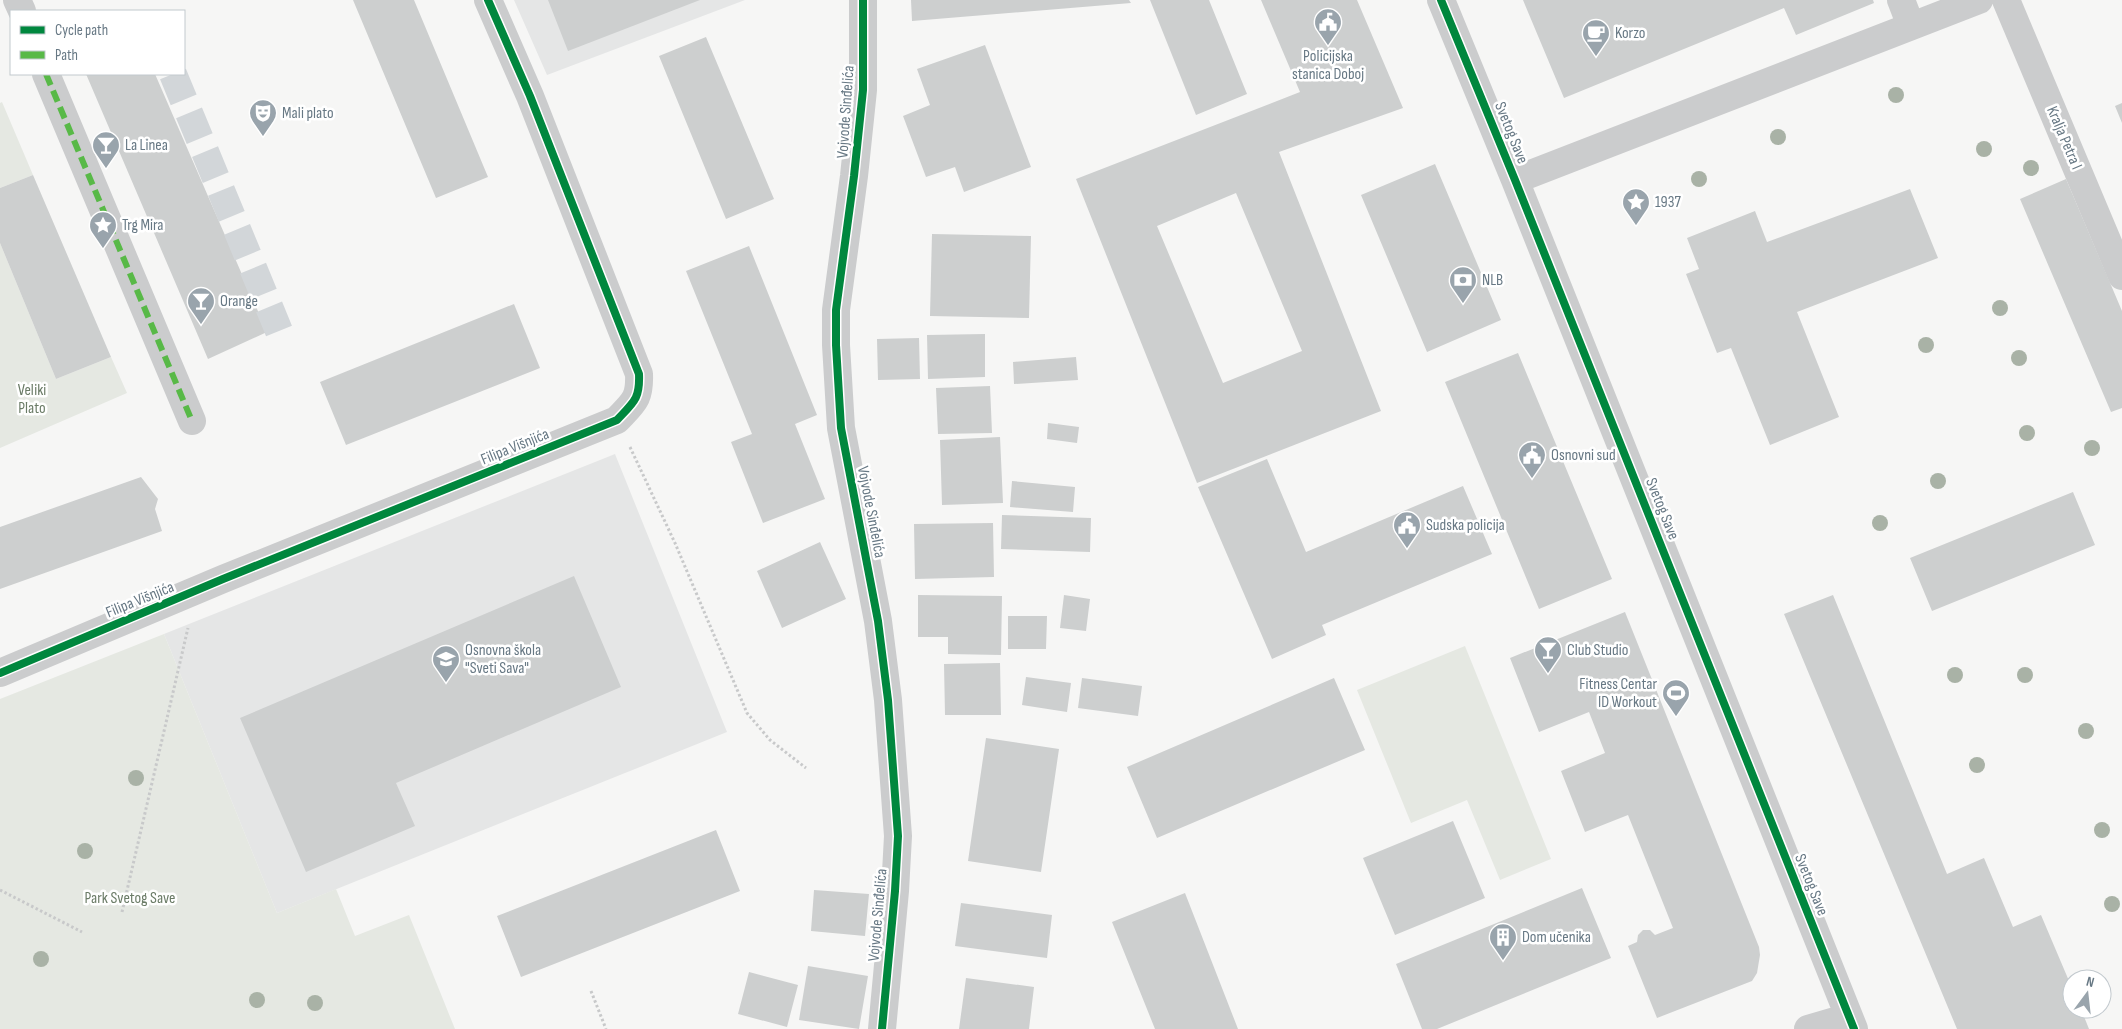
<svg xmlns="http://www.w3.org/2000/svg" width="2122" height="1029" viewBox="0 0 2122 1029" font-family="'Sofia Sans Condensed',sans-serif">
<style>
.built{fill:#e5e6e6}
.green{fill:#e5e8e2}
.building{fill:#cdcfcf;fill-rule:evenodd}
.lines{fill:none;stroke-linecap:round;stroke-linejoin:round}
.minor-tunnel{stroke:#d2d6d9;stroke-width:28;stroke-dasharray:28 14;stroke-linecap:butt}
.path{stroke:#c8c9ca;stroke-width:3;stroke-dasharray:2.5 2.5;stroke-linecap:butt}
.minor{stroke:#cbcccd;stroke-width:28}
.quiet{stroke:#58b947;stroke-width:6;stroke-dasharray:12 6;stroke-linecap:butt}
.cycleway-casing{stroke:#fff;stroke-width:11}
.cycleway{stroke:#00873e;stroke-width:8}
.tree{fill:#a9b2a6}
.labels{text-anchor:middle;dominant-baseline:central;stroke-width:5;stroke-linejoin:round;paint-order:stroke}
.poi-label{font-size:16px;fill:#677884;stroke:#fff;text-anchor:start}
.street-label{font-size:16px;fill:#677884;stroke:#fff}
.park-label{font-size:16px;fill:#6a7b66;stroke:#fff}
</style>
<rect width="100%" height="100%" fill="#f6f6f5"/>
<path class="built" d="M514 0H745L547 75Z
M615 454 727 732 277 913 164 634Z"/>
<path class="green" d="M2 102 33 175 0 188V103Z
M0 243 56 379 111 357 127 393 0 448Z
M164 634 277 913 336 889 355 936 409 915 455 1029H0V699Z
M1465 646 1551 859 1500 880 1467 800 1411 823 1357 690Z"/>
<path class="building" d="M353 0H414L488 177 436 198Z
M548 0H700L568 51Z
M911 0H1129L1131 3 912 21Z
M1150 0H1209L1247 94 1196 115Z
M1261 0H1357L1403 108 1279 152 1381 411 1197 483 1076 179 1300 92ZM1236 193 1302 351 1223 383 1157 226Z
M1523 0H1873L1874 3 1796 35 1784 8 1564 98Z
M706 37 774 199 726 219 659 56Z
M985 45 1031 167 964 192 955 167 926 177 903 116 930 105 917 69Z
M86 74H155L267 332 208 359Z
M2122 103V123L2115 106Z
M1435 164 1501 320 1427 352 1361 195Z
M33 175 111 357 56 379 0 243V188Z
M2066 179 2122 311V408L2111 412 2020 199Z
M1910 189 1938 258 1797 312 1839 417 1770 445 1731 348 1717 353 1686 274 1699 269 1687 238 1755 211 1767 242Z
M932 234 1031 236 1029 318 930 316Z
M749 246 817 415 795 424 825 499 763 523 731 442 752 434 686 271Z
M514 304 540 368 346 445 320 382Z
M985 334V377L928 379 927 335Z
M919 338 920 379 878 380 877 339Z
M1518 353 1612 579 1539 609 1445 382Z
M1076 357 1078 380 1014 384 1013 362Z
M990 386 992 433 938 434 936 388Z
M1048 423 1079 427 1077 443 1047 439Z
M1000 437 1003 503 942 505 940 440Z
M1267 459 1306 552 1463 486 1492 554 1322 625 1326 635 1272 659 1198 487Z
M141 477 158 499 155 509 162 531 0 589V527Z
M1012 481 1075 487 1073 512 1010 507Z
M2073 492 2095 545 1932 611 1910 558Z
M1002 515 1091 518 1090 552 1001 549Z
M993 523 994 577 915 579 914 524Z
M820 542 846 599 782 628 757 571Z
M574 576 621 687 396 783 415 826 306 872 240 718Z
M918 595 1002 596 1001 655 948 654V637H918Z
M1064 595 1090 599 1086 631 1060 628Z
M1833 595 1947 874 1984 858 2013 927 2041 915 2072 988V1009H2081L2089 1029H1957L1784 614Z
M1625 612 1759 947 1760 955 1757 973 1752 981 1657 1018 1628 946 1637 942 1638 935 1643 930H1650L1655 935 1673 928 1628 815 1585 832 1561 771 1605 753 1589 712 1539 732 1510 658Z
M1008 616H1047L1046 649H1008Z
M1000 663 1001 715H945L944 664Z
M1026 677 1071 683 1067 712 1022 705Z
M1082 678 1142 686 1138 716 1078 708Z
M1334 678 1365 750 1157 838 1127 767Z
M986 738 1059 749 1041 872 968 861Z
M1453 821 1485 898 1395 935 1363 858Z
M716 830 740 891 521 977 497 916Z
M1582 888 1611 958 1437 1029H1422L1396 964Z
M814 890 869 894 865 936 811 931Z
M1185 893 1238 1029H1155L1112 922Z
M961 903 1052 915 1047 958 955 946Z
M808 966 868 976 859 1029 799 1020Z
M749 972 798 985 787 1027 738 1014Z
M966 978 1034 987 1029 1029H959Z"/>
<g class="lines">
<path class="minor-tunnel" d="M173 74 279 331"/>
<path class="path" d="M630 447 675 543 747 713 770 740 806 768
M0 890 82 932
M122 912 188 628
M591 991 606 1029"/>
<path class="minor" d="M17 0 22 11
M863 0V90L854 176 836 310V345L841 428 878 621 888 700 898 836 895 891 882 1029
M1441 0 1515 180 1854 1029
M1901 0 1911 26
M2006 0 2122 276
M46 74 192 421
M1515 180 1979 0
M0 673 223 579 617 420C634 402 640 399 639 374L530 96 488 0
M1808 1029 1849 1017"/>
<path class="quiet" d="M46 74 192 421"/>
<g class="cycleway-casing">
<path id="cycleway" d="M863 0V90L854 176 836 310V345L841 428 878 621 888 700 898 836 895 891 882 1029
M1441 0 1515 180 1854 1029
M0 673 223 579 617 420C634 402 640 399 639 374L530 96 488 0"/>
</g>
<use href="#cycleway" class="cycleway"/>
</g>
<g class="tree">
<circle cx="1896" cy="95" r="8"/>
<circle cx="1778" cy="137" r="8"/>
<circle cx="1984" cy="149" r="8"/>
<circle cx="2031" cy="168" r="8"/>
<circle cx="1699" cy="179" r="8"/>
<circle cx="2000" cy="308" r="8"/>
<circle cx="1926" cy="345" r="8"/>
<circle cx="2019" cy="358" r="8"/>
<circle cx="2027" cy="433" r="8"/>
<circle cx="2092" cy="448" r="8"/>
<circle cx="1938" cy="481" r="8"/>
<circle cx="1880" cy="523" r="8"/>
<circle cx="1955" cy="675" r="8"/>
<circle cx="2025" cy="675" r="8"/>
<circle cx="2086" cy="731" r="8"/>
<circle cx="1977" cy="765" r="8"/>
<circle cx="136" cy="778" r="8"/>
<circle cx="2102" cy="830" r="8"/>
<circle cx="85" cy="851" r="8"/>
<circle cx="2112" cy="904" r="8"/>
<circle cx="41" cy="959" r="8"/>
<circle cx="257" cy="1000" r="8"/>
<circle cx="315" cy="1003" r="8"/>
</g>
<defs>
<g id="civic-pin" transform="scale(1.4375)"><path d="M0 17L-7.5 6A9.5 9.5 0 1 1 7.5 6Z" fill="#99a4ac" stroke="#fff"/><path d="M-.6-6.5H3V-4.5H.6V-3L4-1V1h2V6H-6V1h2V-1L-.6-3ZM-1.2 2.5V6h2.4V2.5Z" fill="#fff"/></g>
<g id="cafe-pin" transform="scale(1.4375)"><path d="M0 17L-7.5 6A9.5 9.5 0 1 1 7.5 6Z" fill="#99a4ac" stroke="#fff"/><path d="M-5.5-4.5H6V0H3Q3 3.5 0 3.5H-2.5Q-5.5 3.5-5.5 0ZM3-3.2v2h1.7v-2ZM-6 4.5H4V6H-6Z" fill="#fff"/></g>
<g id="theatre-pin" transform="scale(1.4375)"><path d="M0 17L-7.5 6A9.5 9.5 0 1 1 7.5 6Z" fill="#99a4ac" stroke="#fff"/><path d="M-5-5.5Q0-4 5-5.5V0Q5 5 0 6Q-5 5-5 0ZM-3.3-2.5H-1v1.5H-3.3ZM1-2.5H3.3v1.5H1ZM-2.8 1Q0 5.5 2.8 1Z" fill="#fff"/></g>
<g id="bar-pin" transform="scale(1.4375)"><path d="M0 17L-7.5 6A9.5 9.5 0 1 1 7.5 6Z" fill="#99a4ac" stroke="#fff"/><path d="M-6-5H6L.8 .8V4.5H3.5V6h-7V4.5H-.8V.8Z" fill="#fff"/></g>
<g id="sight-pin" transform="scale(1.4375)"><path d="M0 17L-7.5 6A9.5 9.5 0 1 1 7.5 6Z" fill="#99a4ac" stroke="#fff"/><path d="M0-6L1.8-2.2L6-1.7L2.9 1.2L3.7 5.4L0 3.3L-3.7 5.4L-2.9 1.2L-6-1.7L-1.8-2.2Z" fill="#fff"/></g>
<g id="bank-pin" transform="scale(1.4375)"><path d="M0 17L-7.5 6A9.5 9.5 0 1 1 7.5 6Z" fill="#99a4ac" stroke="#fff"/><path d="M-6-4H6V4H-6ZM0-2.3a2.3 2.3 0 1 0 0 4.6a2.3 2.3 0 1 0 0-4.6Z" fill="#fff"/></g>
<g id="school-pin" transform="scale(1.4375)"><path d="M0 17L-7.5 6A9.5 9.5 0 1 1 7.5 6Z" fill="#99a4ac" stroke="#fff"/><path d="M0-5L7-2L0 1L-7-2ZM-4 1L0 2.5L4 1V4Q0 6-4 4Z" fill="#fff"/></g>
<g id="stadium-pin" transform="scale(1.4375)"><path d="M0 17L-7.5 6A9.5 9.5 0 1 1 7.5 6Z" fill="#99a4ac" stroke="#fff"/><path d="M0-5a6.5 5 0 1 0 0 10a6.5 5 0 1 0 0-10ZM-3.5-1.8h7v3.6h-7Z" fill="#fff"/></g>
<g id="building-pin" transform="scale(1.4375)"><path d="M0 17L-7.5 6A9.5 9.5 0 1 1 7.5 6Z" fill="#99a4ac" stroke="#fff"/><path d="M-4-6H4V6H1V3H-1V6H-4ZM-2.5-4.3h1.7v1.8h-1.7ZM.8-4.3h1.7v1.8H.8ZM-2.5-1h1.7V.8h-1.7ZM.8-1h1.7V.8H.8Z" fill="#fff"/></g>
</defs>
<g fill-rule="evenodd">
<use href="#civic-pin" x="1328" y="22"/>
<use href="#cafe-pin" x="1596" y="33"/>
<use href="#theatre-pin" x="263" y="113"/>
<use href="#bar-pin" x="106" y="145"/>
<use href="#sight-pin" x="1636" y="202"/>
<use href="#sight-pin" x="103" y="225"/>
<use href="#bank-pin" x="1463" y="280"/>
<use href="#bar-pin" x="201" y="301"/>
<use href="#civic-pin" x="1532" y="455"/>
<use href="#civic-pin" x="1407" y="525"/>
<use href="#bar-pin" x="1548" y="650"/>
<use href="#school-pin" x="446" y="659"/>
<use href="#stadium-pin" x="1676" y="693"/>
<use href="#building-pin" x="1503" y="937"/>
</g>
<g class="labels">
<g class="poi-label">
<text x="1615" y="33">Korzo</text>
<text x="1328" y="56" text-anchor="middle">Policijska<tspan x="1328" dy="18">stanica Doboj</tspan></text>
<text x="282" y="113">Mali plato</text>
<text x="125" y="145">La Linea</text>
<text x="1655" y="202">1937</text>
<text x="122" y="225">Trg Mira</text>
<text x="1482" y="280">NLB</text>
<text x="220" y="301">Orange</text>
<text x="1551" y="455">Osnovni sud</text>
<text x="1426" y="525">Sudska policija</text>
<text x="465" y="650">Osnovna škola<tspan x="465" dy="18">"Sveti Sava"</tspan></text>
<text x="1567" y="650">Club Studio</text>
<text x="1657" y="684" text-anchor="end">Fitness Centar<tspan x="1657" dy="18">ID Workout</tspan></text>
<text x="1522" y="937">Dom učenika</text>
</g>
<g class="street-label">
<text transform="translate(846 112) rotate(-86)">Vojvode Sinđelića</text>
<text transform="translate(1511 133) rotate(68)">Svetog Save</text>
<text transform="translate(2064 138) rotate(67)">Kralja Petra I</text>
<text transform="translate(515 447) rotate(-22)">Filipa Višnjića</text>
<text transform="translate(1662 509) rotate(68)">Svetog Save</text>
<text transform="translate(871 512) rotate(79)">Vojvode Sinđelića</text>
<text transform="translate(140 600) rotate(-22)">Filipa Višnjića</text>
<text transform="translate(1811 885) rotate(68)">Svetog Save</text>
<text transform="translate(878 915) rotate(-85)">Vojvode Sinđelića</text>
</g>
<g class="park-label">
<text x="32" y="390">Veliki<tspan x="32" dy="18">Plato</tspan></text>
<text x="130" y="898">Park Svetog Save</text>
</g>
</g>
<rect x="10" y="10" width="175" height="65" fill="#ffffff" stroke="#c2c9ce"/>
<rect x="20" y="26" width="25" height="8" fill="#00873e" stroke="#c2c9ce"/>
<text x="55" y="35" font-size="15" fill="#677884">Cycle path</text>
<rect x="20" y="51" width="25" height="8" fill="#58b947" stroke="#c2c9ce"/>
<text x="55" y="60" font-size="15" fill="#677884">Path</text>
<g transform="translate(2087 994) rotate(15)"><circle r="24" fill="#ffffff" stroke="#c2c9ce"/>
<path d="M0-4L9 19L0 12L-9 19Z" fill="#99a4ac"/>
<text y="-8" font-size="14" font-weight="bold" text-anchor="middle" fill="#677884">N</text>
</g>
</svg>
